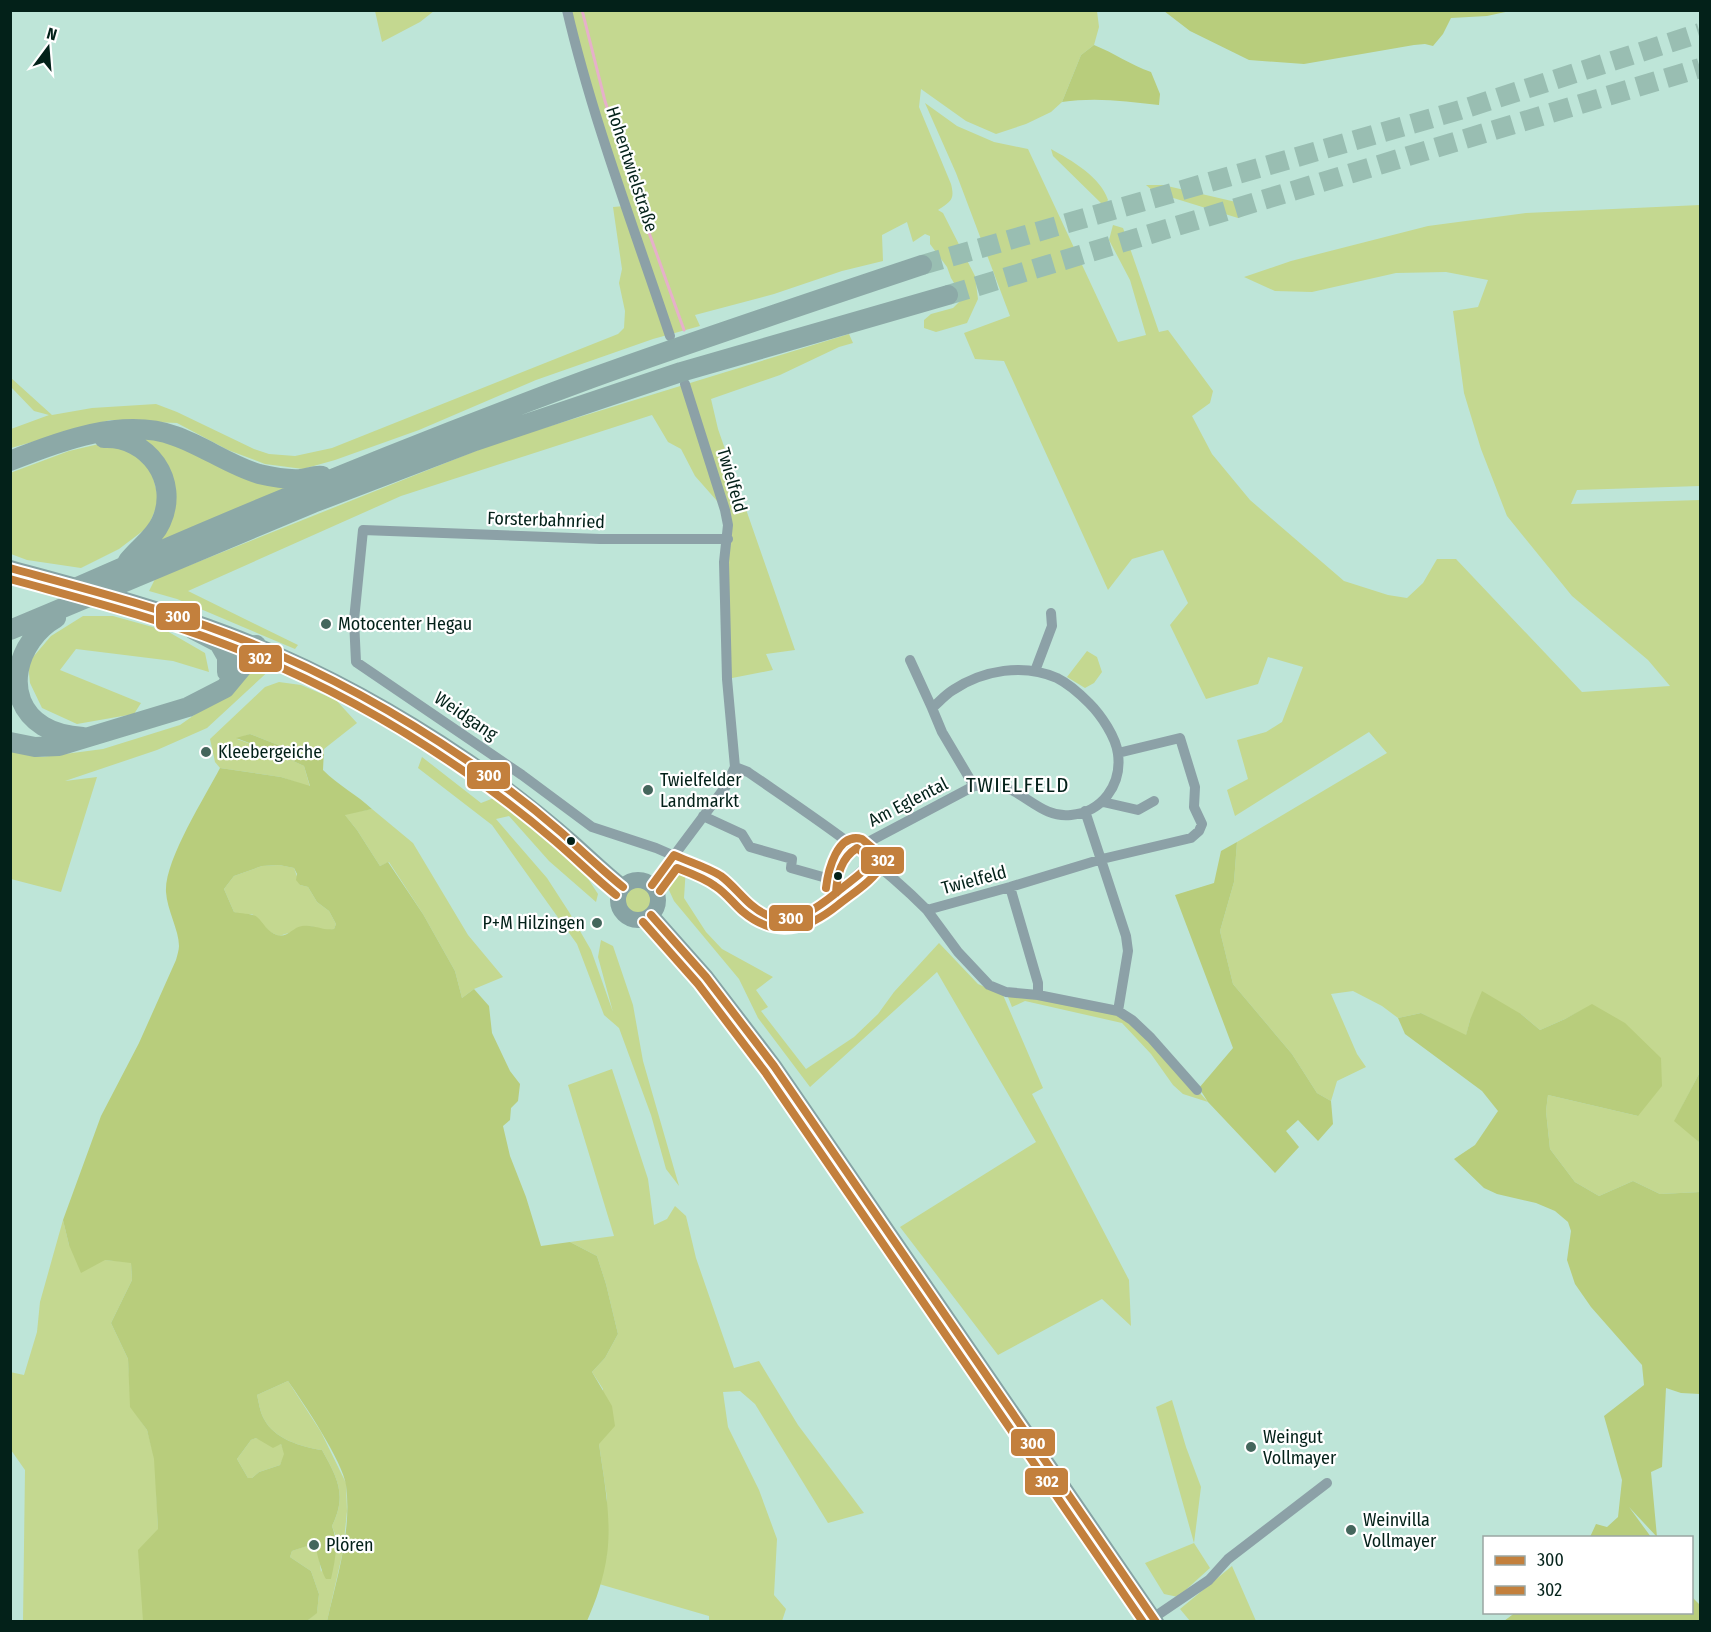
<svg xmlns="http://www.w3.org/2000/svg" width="1711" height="1632" viewBox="0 0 1711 1632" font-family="'Fira Sans Condensed',sans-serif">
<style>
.green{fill:#c4d890}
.forest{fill:#b8cd7c;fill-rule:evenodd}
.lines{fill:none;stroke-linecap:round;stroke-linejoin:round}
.stream{stroke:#e6b0ca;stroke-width:3}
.motorway-tunnel{stroke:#99beb2;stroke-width:20;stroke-dasharray:20 10;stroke-linecap:butt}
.minor{stroke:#8ca1a7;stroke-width:10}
.primary{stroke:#87a3a4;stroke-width:16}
.motorway{stroke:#8ca9a7;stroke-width:20}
.bus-1-casing{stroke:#fff;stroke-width:12}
.bus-2-casing{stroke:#fff;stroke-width:12}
.bus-1{stroke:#c3803d;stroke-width:8}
.bus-2{stroke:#c3803d;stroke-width:8}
.poi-dot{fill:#44665c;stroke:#fff;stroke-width:2}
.bus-dot{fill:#032119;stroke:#fff;stroke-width:2}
.labels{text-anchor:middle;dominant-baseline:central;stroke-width:4.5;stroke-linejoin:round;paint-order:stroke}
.street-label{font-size:18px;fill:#032119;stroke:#fff}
.poi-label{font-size:18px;fill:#032119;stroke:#fff;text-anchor:start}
.quarter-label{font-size:21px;letter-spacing:1.5px;fill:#032119;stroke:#fff}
.line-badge{stroke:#fff;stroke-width:2}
.badge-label{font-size:16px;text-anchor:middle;font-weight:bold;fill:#fff}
</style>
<rect width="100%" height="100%" fill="#bee5d8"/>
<path class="green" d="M375 11V10L434 11 420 22 382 42Z
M567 11H1097L1099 27 1094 45 1081 55 1062 102 1051 112 1026 124 996 134 966 121 921 89 919 107 951 184C955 200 951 201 938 210L943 213 975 276 978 299 967 323 936 332 924 328V320L931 314 953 308 963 298 951 278 947 267 930 244V236L925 234 913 242 907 222 882 235 883 261 842 271 774 294 695 315 700 326 653 339 536 380 419 430 335 460 303 469 265 464 228 450 177 423 110 420 11 448V429L49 415 34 411 11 387 10 377 52 415 92 408 156 404 177 412 254 449 269 454 295 456 332 448 618 334 624 328 625 311 619 283 622 269 613 207 625 206Z
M925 103 957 126 994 142 1028 149 1118 342 1146 335 1130 280 1109 240 1113 225 1123 228 1159 332 1168 330 1213 391 1210 403 1192 416 1212 454 1250 500 1344 581 1388 595 1407 598 1423 583 1437 559H1456L1582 692 1670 686 1648 660 1572 596 1507 516 1481 449 1464 393 1453 311 1478 307 1488 280 1446 272 1396 273 1312 292 1275 291 1244 277 1291 261 1428 226 1526 213 1700 205V486L1577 490 1571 504 1700 500V1072L1675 1120 1700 1143V1192L1660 1194 1633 1181 1599 1196 1575 1182 1550 1149 1546 1111 1548 1095 1638 1116 1592 1005 1565 1019 1540 1030 1521 1014 1470 1020 1466 1036 1421 1013 1398 1018 1382 1006 1353 991 1331 994 1357 1054 1366 1067 1337 1081 1331 1101 1317 1093 1292 1054 1233 984 1220 931 1234 882 1237 842 1387 753 1369 732 1235 816 1227 790 1248 779 1237 740 1266 732 1282 722 1303 667 1268 657 1258 684 1206 699 1170 625 1188 603 1163 550 1132 559 1108 590 1004 361 975 359 964 333 1010 316 956 173Z
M1051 149C1071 160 1101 177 1108 200L1104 206 1053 156Z
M1146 185H1163L1236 202 1257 210 1238 218 1154 192Z
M849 334 853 343 839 347 780 375 711 399 718 429 795 650 766 654 773 670 727 679 725 510 695 476 681 449 668 442 652 415 401 496 188 591 298 645 295 649 177 599 149 591 155 579 498 442Z
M134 434 162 437 293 486 156 544 172 502Z
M99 444 122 446 149 461 159 501 148 527 119 549 81 568 27 560 11 554 10 473 69 451Z
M83 616H113L167 631 205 653 209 672 173 661 76 649 60 670 141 703 134 714 77 724 42 708 30 683 28 663 51 636Z
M1087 651 1097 657 1102 672 1094 683 1085 688 1067 677Z
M259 661 273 667 207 728 157 750 65 781 97 777 61 892 11 879 10 751 42 757 103 749 180 725 240 683Z
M279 682 301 685 336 700 357 723 324 749 306 756 250 734 237 739 271 751 304 766 310 787 281 777 220 768 215 762 210 739 265 687Z
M422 757 481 803 499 796 585 874 598 894 596 902 549 861 509 816 496 819 547 878 569 912 591 950 613 1012 598 957 601 940 613 946 633 1005 643 1061 679 1186 666 1169 651 1115 619 1028 604 1015 577 944 492 825 418 768Z
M372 809 413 843 468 935 503 977 474 989 462 998 455 971 423 914 389 862 380 866 357 830 344 814Z
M279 865 294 868 300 885 308 887 317 902 329 911 336 924 334 929 325 931 311 926 279 936 270 932 252 914 243 915 234 912 224 889 234 876 262 866Z
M673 866 686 867 684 898 706 932 722 949 773 977 756 990 768 1007 761 1011 806 1069 854 1037 878 1014 894 992 939 943 978 984 1003 995 1043 1088 1032 1094 1129 1280 1131 1326 1102 1299 998 1355 900 1227 1036 1142 937 972 810 1087 758 1018 739 979 674 901 663 877Z
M622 900a15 15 0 1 1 30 0a15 15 0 1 1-30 0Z
M1006 992 1118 1011 1151 1038 1208 1102 1183 1094 1173 1085 1151 1054 1122 1023 1025 1001 1012 1007Z
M612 1069 648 1179 654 1225 667 1219 675 1206 686 1216 696 1258 734 1368 759 1361 798 1425 864 1513 828 1523 755 1404 740 1391 723 1392 728 1427 759 1490 777 1539 774 1595 786 1609 782 1621H709V1616L599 1584 607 1554V1498L599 1444 603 1389 592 1372 605 1358 618 1334 606 1284 597 1256 570 1242 614 1236 568 1085Z
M63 1220 69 1245 105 1260 131 1262 132 1280 111 1323 128 1359 131 1407 147 1430 155 1459 158 1529 143 1621H23L25 1470 11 1450 10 1372 24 1375 37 1332 40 1302Z
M288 1381 321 1432 346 1483 347 1511 343 1551 327 1621H307L317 1612 319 1594 311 1571 290 1557 292 1551 317 1542 321 1572 336 1537 332 1526C347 1495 338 1479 322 1450 302 1447 274 1439 264 1419 260 1412 259 1403 257 1395Z
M1172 1400 1186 1447 1201 1487 1194 1543 1210 1568 1178 1597 1164 1594 1145 1563 1194 1543 1156 1407Z
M256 1438 277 1445 281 1444 285 1454 280 1465 259 1472 252 1478H248L237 1459 251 1440Z
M1232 1566 1256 1621H1190L1180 1609Z"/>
<path class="forest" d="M1164 11H1510L1487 16 1451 18 1443 34 1433 46 1425 44 1414 45 1304 64 1249 60 1190 31Z
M1094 45C1114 53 1131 65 1151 72L1160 94 1159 105C1126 101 1094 97 1062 102L1081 55Z
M250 734 306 756 324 749 323 770C338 785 357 795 372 809L345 815 357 830 380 866 388 862 423 914 455 971 462 998 474 989 489 1006 492 1033 510 1071 520 1084 518 1101 511 1108 510 1120 503 1126 510 1156 526 1197 541 1246 570 1242 597 1256 606 1284 618 1334 605 1358 592 1372 612 1406 615 1426 599 1444C604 1480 612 1518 607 1555 604 1577 596 1601 587 1621H327C337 1577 352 1531 346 1485 343 1462 303 1402 288 1381L257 1395C259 1403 260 1412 264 1419 274 1439 302 1447 322 1450 338 1479 347 1495 332 1526 339 1545 335 1560 331 1579H326C322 1573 315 1550 316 1543L292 1551 290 1557 311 1571 319 1594 317 1613 307 1621H143L138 1550 158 1529 154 1459 147 1430 130 1407 128 1359 111 1323 132 1280 131 1263 105 1260 81 1273 69 1245 63 1220 101 1116 139 1043 176 960C177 956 179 950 179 946 179 930 167 910 166 892 164 861 205 797 220 768L281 777 310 786 304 766 271 751 236 738ZM279 865 294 868 297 874 296 880 300 885 308 887 317 902 329 911 336 924 334 929C323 931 314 924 302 926 293 927 288 938 277 935 267 932 264 923 257 917 252 913 241 914 234 912L224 889 234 876 262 866ZM256 1438 273 1448 281 1444 284 1454 280 1465 259 1472 252 1478H248L237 1459 251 1440Z
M1237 842 1234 882 1220 931 1233 984 1292 1054 1317 1093 1331 1101 1333 1124 1318 1141 1298 1120 1286 1131 1299 1147 1275 1173 1208 1102 1199 1088 1233 1048 1175 895 1214 883 1221 851Z
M1482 991 1521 1014 1540 1030 1565 1019 1592 1004 1625 1023 1661 1058 1662 1086 1638 1116 1548 1095 1546 1111 1550 1149 1575 1182 1599 1196 1633 1181 1660 1194 1700 1192V1394L1681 1393 1666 1388 1662 1467 1651 1472 1657 1537 1629 1507 1651 1537H1590L1596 1524 1607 1527 1618 1517 1622 1480 1604 1416 1644 1385 1642 1365 1591 1307 1575 1284 1567 1260 1571 1231 1568 1222 1555 1211 1536 1203 1497 1194 1484 1188 1454 1159 1475 1145 1498 1111 1482 1091 1405 1034 1398 1018 1421 1013 1466 1035 1470 1020Z
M1700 1072 1699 1094 1700 1096V1143L1674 1121Z
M1692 1597 1700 1605V1621H1504L1516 1612H1692Z"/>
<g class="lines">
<path class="stream" d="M582 10 605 101 634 191 684 330"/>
<path class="motorway-tunnel" d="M922 265 1460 110 1700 33
M948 295 1700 68"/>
<path class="minor" d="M567 10C593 121 634 228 670 336
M728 539H600L363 530 354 620 356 662 522 775 592 827 656 848 693 864 709 869 724 878 755 908 769 916 785 919 799 917 815 911 873 861
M910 660 932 708
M1035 671 1052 626 1051 613
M735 767 748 772C810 815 874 856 927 910L1010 887 1102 859 1191 838 1199 831 1202 824 1194 807 1195 787 1180 738 1118 753
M1103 802 1138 810 1154 801
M1085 811 1126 936 1128 951 1118 1011
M703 816 742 834 750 847 792 859 791 868 837 881
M857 848 974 786 942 732 932 708C939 702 945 695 953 690 983 670 1024 663 1057 678 1069 684 1080 694 1089 703 1101 715 1116 737 1118 754 1122 785 1102 812 1071 815 1042 819 1024 790 997 785 990 784 981 786 974 786
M652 885 726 786 735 767 727 679 724 562 728 525 725 510 685 384
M1010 887 1038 983V995
M927 910 958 952 989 985 1006 992 1038 995 1118 1011 1132 1020 1151 1038 1197 1090
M1153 1618 1209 1580 1228 1559 1327 1483"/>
<path class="primary" d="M10 568C83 588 157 607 228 634 312 666 393 710 468 761 504 786 539 813 572 842 589 857 605 873 623 887
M618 900a20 20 0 1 1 40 0a20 20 0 1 1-40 0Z
M651 915 706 977 774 1066 1156 1622"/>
<path class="motorway" d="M104 438C148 436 180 481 161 522 154 538 139 547 128 561
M10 461C60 441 123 417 175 436 204 446 229 465 259 474 272 477 286 480 300 479 308 478 315 475 322 476
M73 589C243 514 415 443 589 379 700 339 811 302 922 265
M56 618C17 640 0 699 43 726 56 734 69 736 83 737
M185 619 194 630 219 643 227 657V672
M10 630 313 503 475 441 681 372 948 295
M10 742 35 747 59 746 188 707 225 688 245 664 256 645"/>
<g class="bus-1-casing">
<path id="bus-1" d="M10 568C83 588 157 607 228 634 313 666 393 710 468 761 501 783 532 807 562 833 582 851 602 870 623 887
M652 885 674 855C689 862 707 867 721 876 737 888 748 907 767 915 795 928 821 905 841 889 852 880 864 872 873 861L857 848C841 858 837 875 836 893
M651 915 706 977 774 1066 1156 1622"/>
</g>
<g class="bus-2-casing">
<path id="bus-2" d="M10 579C82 599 154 617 224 644 309 676 390 720 465 772 496 793 526 816 555 841 576 859 595 878 616 895
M660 891 677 868C690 873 704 878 715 886 726 893 733 903 742 911 776 940 807 930 838 905 853 893 873 881 883 864L882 856 862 839C837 832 828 871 826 888
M643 922 698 984 765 1072 1143 1622"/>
</g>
<use href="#bus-1" class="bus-1"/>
<use href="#bus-2" class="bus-2"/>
</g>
<g class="poi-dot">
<circle cx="326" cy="624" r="6"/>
<circle cx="206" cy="752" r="6"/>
<circle cx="648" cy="790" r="6"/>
<circle cx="597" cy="923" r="6"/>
<circle cx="1251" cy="1447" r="6"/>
<circle cx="1351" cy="1530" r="6"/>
<circle cx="314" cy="1545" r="6"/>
</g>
<g class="bus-dot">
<circle cx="571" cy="841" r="5"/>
<circle cx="838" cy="876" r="5"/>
</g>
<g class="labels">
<g class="street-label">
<text transform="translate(632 169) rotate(72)">Hohentwielstraße</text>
<text transform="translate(732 480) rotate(74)">Twielfeld</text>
<text transform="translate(546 520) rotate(2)">Forsterbahnried</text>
<text transform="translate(466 716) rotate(34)">Weidgang</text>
<text transform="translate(908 802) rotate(-27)">Am Eglental</text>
<text transform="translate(974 880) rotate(-15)">Twielfeld</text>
</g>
<g class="poi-label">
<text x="338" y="624">Motocenter Hegau</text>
<text x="218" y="752">Kleebergeiche</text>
<text x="660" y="780">Twielfelder<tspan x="660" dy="21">Landmarkt</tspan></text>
<text x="585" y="923" text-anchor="end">P+M Hilzingen</text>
<text x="1263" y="1437">Weingut<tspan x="1263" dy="21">Vollmayer</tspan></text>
<text x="1363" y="1520">Weinvilla<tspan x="1363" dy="21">Vollmayer</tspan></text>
<text x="326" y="1545">Plören</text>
</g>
<g class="quarter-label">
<text x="1018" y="785">TWIELFELD</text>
</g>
</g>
<g class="line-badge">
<rect x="155" y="602" width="46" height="29" rx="6" fill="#c3803d"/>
<rect x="238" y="644" width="45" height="29" rx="6" fill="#c3803d"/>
<rect x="466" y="761" width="45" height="29" rx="6" fill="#c3803d"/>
<rect x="860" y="846" width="45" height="29" rx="6" fill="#c3803d"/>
<rect x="768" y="904" width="46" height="28" rx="6" fill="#c3803d"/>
<rect x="1010" y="1428" width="46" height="29" rx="6" fill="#c3803d"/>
<rect x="1024" y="1467" width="45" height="29" rx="6" fill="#c3803d"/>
</g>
<g class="badge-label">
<text x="178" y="622">300</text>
<text x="260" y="664">302</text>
<text x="489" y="781">300</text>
<text x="883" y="866">302</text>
<text x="791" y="924">300</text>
<text x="1033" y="1449">300</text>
<text x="1047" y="1487">302</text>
</g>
<rect width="1711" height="1632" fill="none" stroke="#032119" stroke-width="24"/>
<rect x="1483" y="1536" width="210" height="78" fill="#ffffff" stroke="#9aa6a3" stroke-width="1.5"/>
<rect x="1495" y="1556" width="30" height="9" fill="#c3803d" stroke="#9aa6a3" stroke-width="1.5"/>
<text x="1537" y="1566" font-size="18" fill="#032119">300</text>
<rect x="1495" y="1586" width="30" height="9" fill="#c3803d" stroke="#9aa6a3" stroke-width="1.5"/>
<text x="1537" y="1596" font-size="18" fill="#032119">302</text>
<g transform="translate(48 48) rotate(16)" stroke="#ffffff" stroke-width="4.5" paint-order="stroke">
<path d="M0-4.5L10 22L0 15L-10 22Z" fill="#032119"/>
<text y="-9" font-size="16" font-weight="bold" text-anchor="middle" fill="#032119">N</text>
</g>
</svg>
